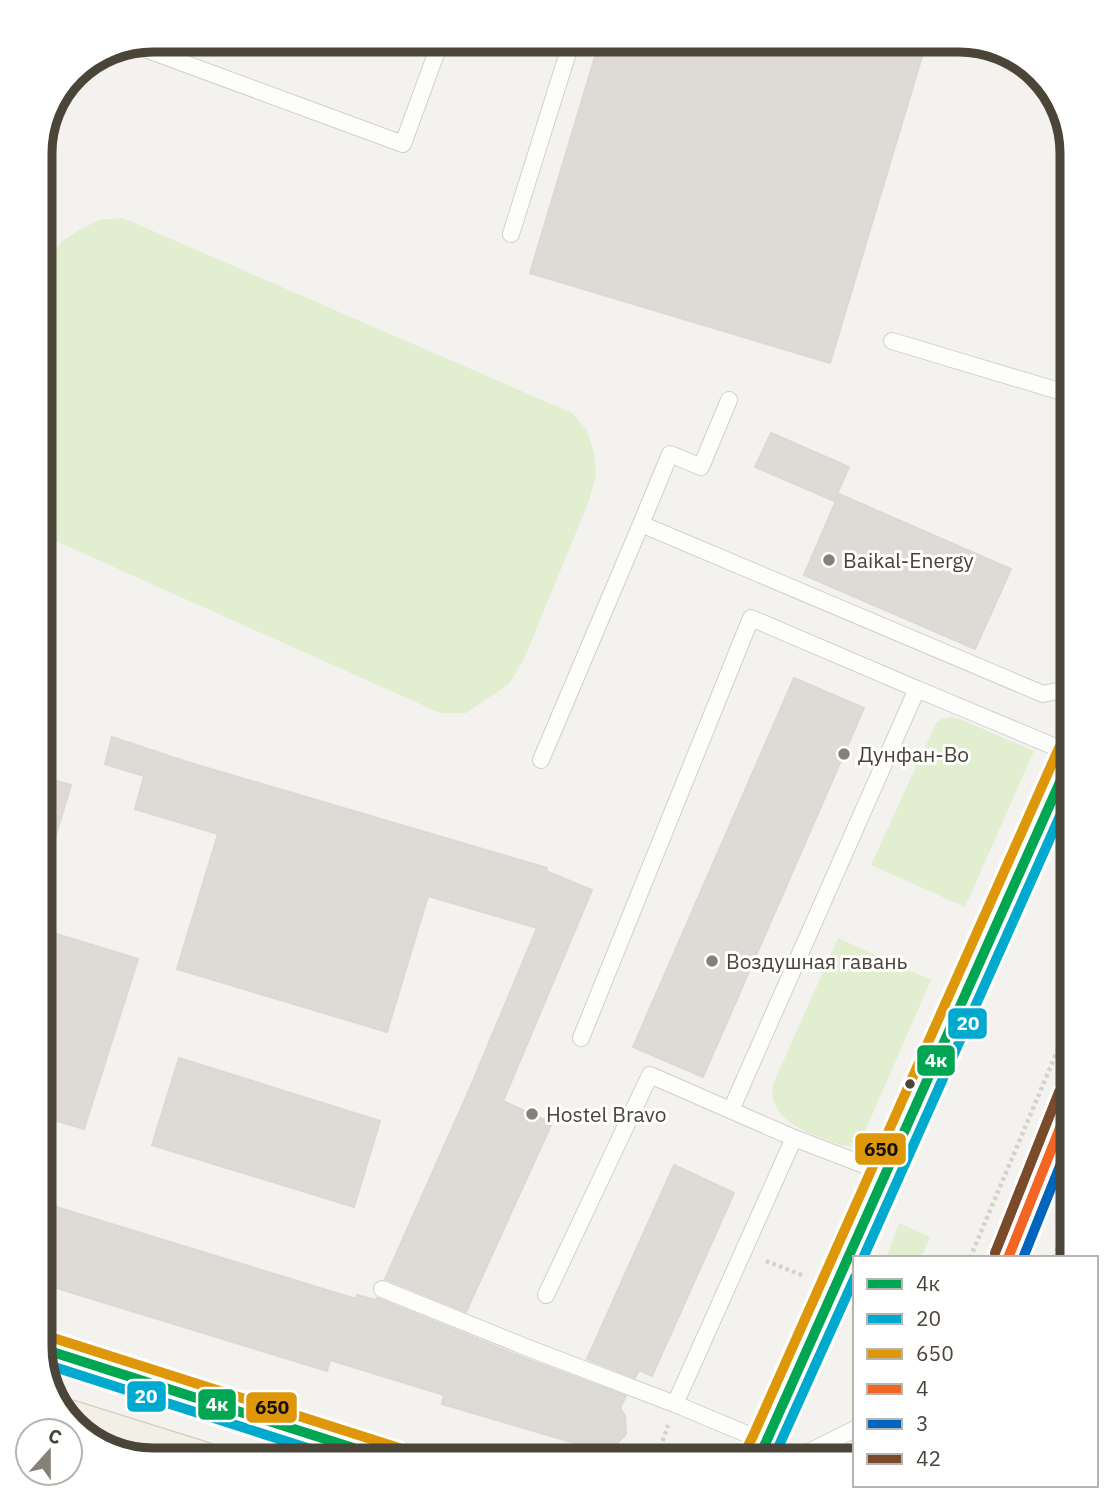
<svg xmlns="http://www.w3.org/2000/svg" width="1112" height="1501" viewBox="0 0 1112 1501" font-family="'IBM Plex Sans',sans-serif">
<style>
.green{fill:#e1eecf}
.building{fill:#dedbd6;stroke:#dcd9d4;stroke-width:2}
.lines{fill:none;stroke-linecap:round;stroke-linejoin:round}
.service-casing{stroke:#d2d0cb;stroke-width:18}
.primary-casing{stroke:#d6cebb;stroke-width:41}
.path{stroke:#d3d2cc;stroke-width:4.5;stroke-dasharray:3.5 3.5;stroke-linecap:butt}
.service{stroke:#fdfdfc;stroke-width:16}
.primary{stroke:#f2efe6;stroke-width:38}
.bus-1-casing{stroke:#fff;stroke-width:16}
.bus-2-casing{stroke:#fff;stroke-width:16}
.bus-3-casing{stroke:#fff;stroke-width:16}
.bus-4-casing{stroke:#fff;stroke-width:16}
.bus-5-casing{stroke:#fff;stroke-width:16}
.bus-6-casing{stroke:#fff;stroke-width:16}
.bus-1{stroke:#00a651;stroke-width:10}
.bus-2{stroke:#00a9ce;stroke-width:10}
.bus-3{stroke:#dd9709;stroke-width:10}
.bus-4{stroke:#f26522;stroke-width:10}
.bus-5{stroke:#0065bd;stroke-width:10}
.bus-6{stroke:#7a4b2a;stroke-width:10}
.poi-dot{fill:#868178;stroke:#fff;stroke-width:2.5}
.bus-dot{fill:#4b4439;stroke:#fff;stroke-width:2.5}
.labels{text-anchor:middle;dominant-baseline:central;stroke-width:6;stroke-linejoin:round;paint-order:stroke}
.poi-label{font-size:21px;fill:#4b4439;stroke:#fff;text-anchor:start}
.rim{fill:none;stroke:#4b4439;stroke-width:9}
.line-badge{stroke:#fff;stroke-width:2.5}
.badge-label{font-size:19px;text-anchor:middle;font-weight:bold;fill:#fff}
.pale-badge-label{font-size:19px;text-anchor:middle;font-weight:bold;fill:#111}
</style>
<rect width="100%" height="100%" fill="#f4f2ee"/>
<path class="green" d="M123 218 572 413 587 430 594 453 596 475 589 501 524 659 509 684 466 713H440L40 534V279L48 261 60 243 79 230 99 220Z
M951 717 962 720 1034 751 965 907 871 865 935 725 941 719Z
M838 938 931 980 862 1138C855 1146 850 1147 840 1145 813 1134 766 1122 773 1084Z
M1072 1218V1258H1056Z
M899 1223 930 1237 921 1258H886Z"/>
<path class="building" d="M600 40H927L830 363 530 273Z
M771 433 849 467 834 501 755 467Z
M839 494 1011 569 975 649 804 575Z
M794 678 864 708 703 1077 633 1047Z
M112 737 184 761 547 868 546 871 592 890 503 1101 552 1123 466 1312 385 1279 470 1088 537 928 428 896 387 1032 177 969 218 834 135 809 144 776 105 764Z
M40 776 71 785 47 865 40 864Z
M40 929 138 959 84 1129 40 1116Z
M179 1058 380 1121 354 1207 152 1145Z
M674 1165 734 1193 652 1376 639 1370 635 1378 587 1359Z
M40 1202 356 1299 357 1295 376 1300 377 1298 524 1358 626 1396 620 1408 625 1416 626 1434 613 1448 598 1450 442 1404 444 1395 330 1360 327 1371 40 1283Z"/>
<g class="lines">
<g class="service-casing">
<path id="service" d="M137 46 403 144 441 40
M511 234 572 40
M892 341 1072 395
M641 524 670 454 701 467 729 400
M541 760 641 524 1043 694 1072 688
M581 1038 751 618 917 689
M731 1110 917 689 1072 754
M1008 1258 1072 1097
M382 1289 528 1348 675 1404 766 1442
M546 1295 650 1075 794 1138 885 1173
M675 1404 794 1138
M791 1461 855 1429"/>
</g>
<g class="primary-casing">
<path id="primary" d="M40 1348 395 1461
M71 1420 202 1461
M756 1461 766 1442 1072 754"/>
</g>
<path class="path" d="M970 1258 1072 1016
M1054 1258 1072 1206
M766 1261 804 1276
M656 1461 668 1425"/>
<use href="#service" class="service"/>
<use href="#primary" class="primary"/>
<g class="bus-1-casing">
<path id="bus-1" d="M40 1348 394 1461
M756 1461 766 1442 1072 755"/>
</g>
<g class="bus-2-casing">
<path id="bus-2" d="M863 1258 1072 789
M45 1364 348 1461
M772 1461 855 1277"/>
</g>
<g class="bus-3-casing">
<path id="bus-3" d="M44 1335 399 1448
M744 1454 753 1436 1059 748"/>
</g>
<g class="bus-4-casing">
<path id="bus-4" d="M1008 1258 1072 1098"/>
</g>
<g class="bus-5-casing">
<path id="bus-5" d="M1023 1258 1072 1136"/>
</g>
<g class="bus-6-casing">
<path id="bus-6" d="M995 1253 1059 1092"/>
</g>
<use href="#bus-1" class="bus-1"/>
<use href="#bus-2" class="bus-2"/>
<use href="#bus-3" class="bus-3"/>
<use href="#bus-4" class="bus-4"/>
<use href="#bus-5" class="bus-5"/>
<use href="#bus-6" class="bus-6"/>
</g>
<g class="poi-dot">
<circle cx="829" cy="560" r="7"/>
<circle cx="844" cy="754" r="7"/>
<circle cx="712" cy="961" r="7"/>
<circle cx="532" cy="1114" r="7"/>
</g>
<circle class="bus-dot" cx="910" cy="1084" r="6"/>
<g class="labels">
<g class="poi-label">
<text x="843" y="560">Baikal-Energy</text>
<text x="858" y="754">Дунфан-Во</text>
<text x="726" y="961">Воздушная гавань</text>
<text x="546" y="1114">Hostel Bravo</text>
</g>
</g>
<path d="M0 0H1112V1501H0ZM153 52H959A101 101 0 0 1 1060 153V1347A101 101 0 0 1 959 1448H153A101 101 0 0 1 52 1347V153A101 101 0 0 1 153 52Z" fill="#fff" fill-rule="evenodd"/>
<path class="rim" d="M153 52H959A101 101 0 0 1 1060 153V1347A101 101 0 0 1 959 1448H153A101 101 0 0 1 52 1347V153A101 101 0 0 1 153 52Z"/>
<g class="line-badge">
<rect x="947" y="1007" width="41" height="33" rx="7" fill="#00a9ce"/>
<rect x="916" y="1044" width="40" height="33" rx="7" fill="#00a651"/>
<rect x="854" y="1132" width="53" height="34" rx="7" fill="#dd9709"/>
<rect x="126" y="1380" width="41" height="33" rx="7" fill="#00a9ce"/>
<rect x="197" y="1388" width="40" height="33" rx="7" fill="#00a651"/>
<rect x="245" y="1391" width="53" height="33" rx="7" fill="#dd9709"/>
</g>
<g class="badge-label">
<text x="968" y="1030">20</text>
<text x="936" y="1067">4к</text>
<text x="146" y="1403">20</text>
<text x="217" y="1411">4к</text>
</g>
<g class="pale-badge-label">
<text x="881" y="1156">650</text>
<text x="272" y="1414">650</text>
</g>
<rect x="853" y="1256" width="245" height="231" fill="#ffffff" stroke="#b7b4b0" stroke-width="2"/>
<rect x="867" y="1279" width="35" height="10" fill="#00a651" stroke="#b7b4b0" stroke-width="2"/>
<text x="916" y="1291" font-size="21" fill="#4b4439">4к</text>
<rect x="867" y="1314" width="35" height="10" fill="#00a9ce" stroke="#b7b4b0" stroke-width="2"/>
<text x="916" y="1326" font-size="21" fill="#4b4439">20</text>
<rect x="867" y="1349" width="35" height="10" fill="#dd9709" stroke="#b7b4b0" stroke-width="2"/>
<text x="916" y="1361" font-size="21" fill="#4b4439">650</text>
<rect x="867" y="1384" width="35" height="10" fill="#f26522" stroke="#b7b4b0" stroke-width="2"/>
<text x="916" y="1396" font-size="21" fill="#4b4439">4</text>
<rect x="867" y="1419" width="35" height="10" fill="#0065bd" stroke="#b7b4b0" stroke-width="2"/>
<text x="916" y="1431" font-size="21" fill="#4b4439">3</text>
<rect x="867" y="1454" width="35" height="10" fill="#7a4b2a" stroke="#b7b4b0" stroke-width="2"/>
<text x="916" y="1466" font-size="21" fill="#4b4439">42</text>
<g transform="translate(49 1452) rotate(21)"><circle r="33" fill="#ffffff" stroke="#b7b4b0" stroke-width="2"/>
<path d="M0-5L12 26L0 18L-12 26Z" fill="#868178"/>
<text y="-10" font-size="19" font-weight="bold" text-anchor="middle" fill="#4b4439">С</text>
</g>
</svg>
